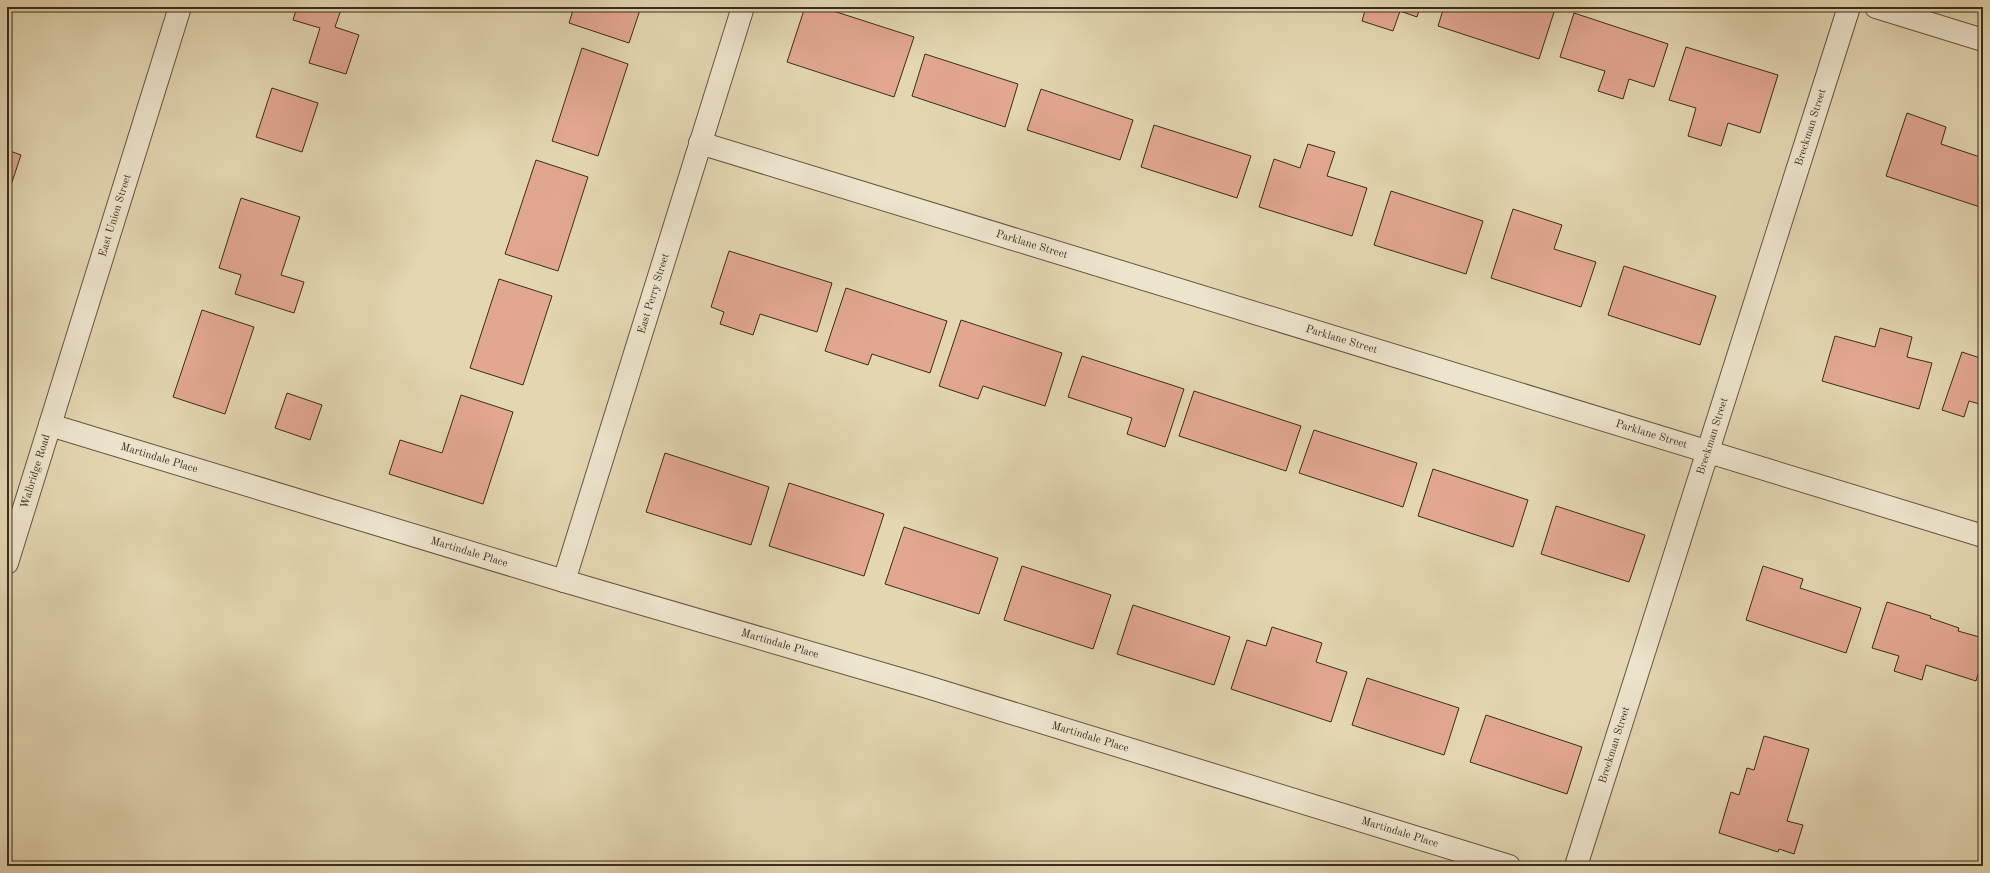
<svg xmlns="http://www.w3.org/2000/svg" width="1990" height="873" viewBox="0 0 1990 873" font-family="'Old Standard TT',serif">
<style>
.building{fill:#e2a791;stroke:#3a2c1b}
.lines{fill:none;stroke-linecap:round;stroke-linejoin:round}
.minor-casing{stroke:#645640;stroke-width:24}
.minor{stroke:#ede4cc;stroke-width:22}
.labels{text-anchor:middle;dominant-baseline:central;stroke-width:3;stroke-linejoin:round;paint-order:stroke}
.street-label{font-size:11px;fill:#3a2c1b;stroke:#ede4cc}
</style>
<rect width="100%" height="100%" fill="#e3d6b1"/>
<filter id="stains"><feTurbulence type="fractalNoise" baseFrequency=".005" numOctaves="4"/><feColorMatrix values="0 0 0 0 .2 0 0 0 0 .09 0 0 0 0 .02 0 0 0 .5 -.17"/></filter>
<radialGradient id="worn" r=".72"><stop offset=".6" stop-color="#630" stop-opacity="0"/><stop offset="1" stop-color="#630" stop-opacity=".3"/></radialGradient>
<path class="building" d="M297 7H342L335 27 359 35 346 74 309 63 320 28 293 20Z
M574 7H641L629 43 569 23Z
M805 7H821L914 37 894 97 787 62Z
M1366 7H1420L1417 17 1400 11 1393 31 1362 21Z
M1444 7H1548L1555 9 1539 59 1438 26Z
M1574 13 1668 44 1654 87 1629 79 1623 99 1598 91 1605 71 1560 57Z
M1686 47 1778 75 1760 133 1728 123 1721 146 1688 136 1696 108 1669 100Z
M582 48 628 64 598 156 552 141Z
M925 54 1018 84 1005 127 912 96Z
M272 88 318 103 302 152 256 137Z
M1041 89 1133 120 1120 160 1027 130Z
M1907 113 1946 127 1941 144 1983 158V208L1886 176Z
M1154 125 1251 156 1237 198 1141 167Z
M1308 144 1335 152 1327 176 1367 188 1352 236 1259 207 1274 159 1300 168Z
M7 150 21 155 7 197Z
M536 160 588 177 558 271 505 254Z
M1391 191 1483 221 1466 274 1374 245Z
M241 198 300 217 281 275 304 282 294 313 235 294 241 275 219 268Z
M1513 209 1562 225 1554 249 1596 262 1581 307 1491 278Z
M729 251 832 283 817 332 760 314 753 335 720 324 724 312 711 307Z
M1624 266 1716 296 1700 345 1608 315Z
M499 279 552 296 523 385 470 368Z
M846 288 947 321 930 373 872 354 868 365 825 351Z
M202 310 254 327 225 414 173 397Z
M961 320 1062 353 1045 406 983 386 978 399 939 386Z
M1880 328 1912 337 1907 357 1932 363 1919 409 1822 381 1835 336 1875 347Z
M1962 352 1983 359V405L1969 401 1964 417 1942 410Z
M1082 356 1184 389 1165 447 1127 434 1132 418 1068 397Z
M1194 391 1301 426 1286 471 1179 436Z
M287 393 322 405 310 440 275 428Z
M461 395 513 412 483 504 389 474 400 440 442 453Z
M1314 430 1417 463 1403 507 1299 473Z
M665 453 769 487 751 545 646 512Z
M1433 469 1528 500 1513 547 1418 516Z
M789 483 884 514 864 576 769 546Z
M1556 506 1645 535 1629 582 1541 554Z
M904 527 998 558 979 614 885 584Z
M1022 566 1111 595 1093 649 1004 620Z
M1763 566 1803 579 1800 588 1861 608 1846 653 1746 620Z
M1887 602 1931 616 1930 618 1959 628 1958 631 1983 638V659L1976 681 1926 665 1922 680 1894 671 1899 656 1872 648Z
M1133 605 1230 637 1214 685 1117 654Z
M1272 627 1322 643 1316 662 1347 672 1331 722 1231 689 1247 640 1266 646Z
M1367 678 1459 708 1444 755 1352 725Z
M1486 715 1582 747 1567 794 1470 762Z
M1764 736 1809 749 1787 821 1803 825 1794 854 1779 849 1778 852 1719 833 1731 792 1739 795 1747 768 1754 770Z"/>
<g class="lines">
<g class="minor-casing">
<g id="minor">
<path d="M1876 7 1983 40"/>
<path id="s1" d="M700 143 1983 536"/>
<path id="s2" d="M50 425 564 581 924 686 1509 866"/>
<path id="s3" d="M7 563 180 7"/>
<path id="s4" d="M564 581 743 7"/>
<path id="s5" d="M1576 866 1849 7"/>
</g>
</g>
<use href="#minor" class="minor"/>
</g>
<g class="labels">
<g class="street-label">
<text stroke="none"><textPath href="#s5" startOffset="775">Breckman Street</textPath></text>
<text stroke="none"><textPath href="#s3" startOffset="364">East Union Street</textPath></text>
<text stroke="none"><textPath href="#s1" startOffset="347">Parklane Street</textPath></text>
<text stroke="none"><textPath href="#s4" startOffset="301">East Perry Street</textPath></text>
<text stroke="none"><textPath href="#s1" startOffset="671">Parklane Street</textPath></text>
<text stroke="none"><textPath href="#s1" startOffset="995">Parklane Street</textPath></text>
<text stroke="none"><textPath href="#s5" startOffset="451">Breckman Street</textPath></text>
<text stroke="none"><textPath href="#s2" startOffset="114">Martindale Place</textPath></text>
<text stroke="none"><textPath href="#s3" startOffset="96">Walbridge Road</textPath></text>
<text stroke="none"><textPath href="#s2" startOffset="438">Martindale Place</textPath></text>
<text stroke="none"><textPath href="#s2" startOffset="762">Martindale Place</textPath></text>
<text stroke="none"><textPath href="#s2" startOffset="1086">Martindale Place</textPath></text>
<text stroke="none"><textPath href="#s5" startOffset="127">Breckman Street</textPath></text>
<text stroke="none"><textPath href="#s2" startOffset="1410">Martindale Place</textPath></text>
</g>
</g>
<rect width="1990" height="873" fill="none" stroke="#e3d6b1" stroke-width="24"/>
<rect x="8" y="8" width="1974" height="857" fill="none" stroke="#3a2c1b" stroke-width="2"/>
<rect x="12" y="12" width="1966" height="849" fill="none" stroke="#3a2c1b"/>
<rect width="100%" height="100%" filter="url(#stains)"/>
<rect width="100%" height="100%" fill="url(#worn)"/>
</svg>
